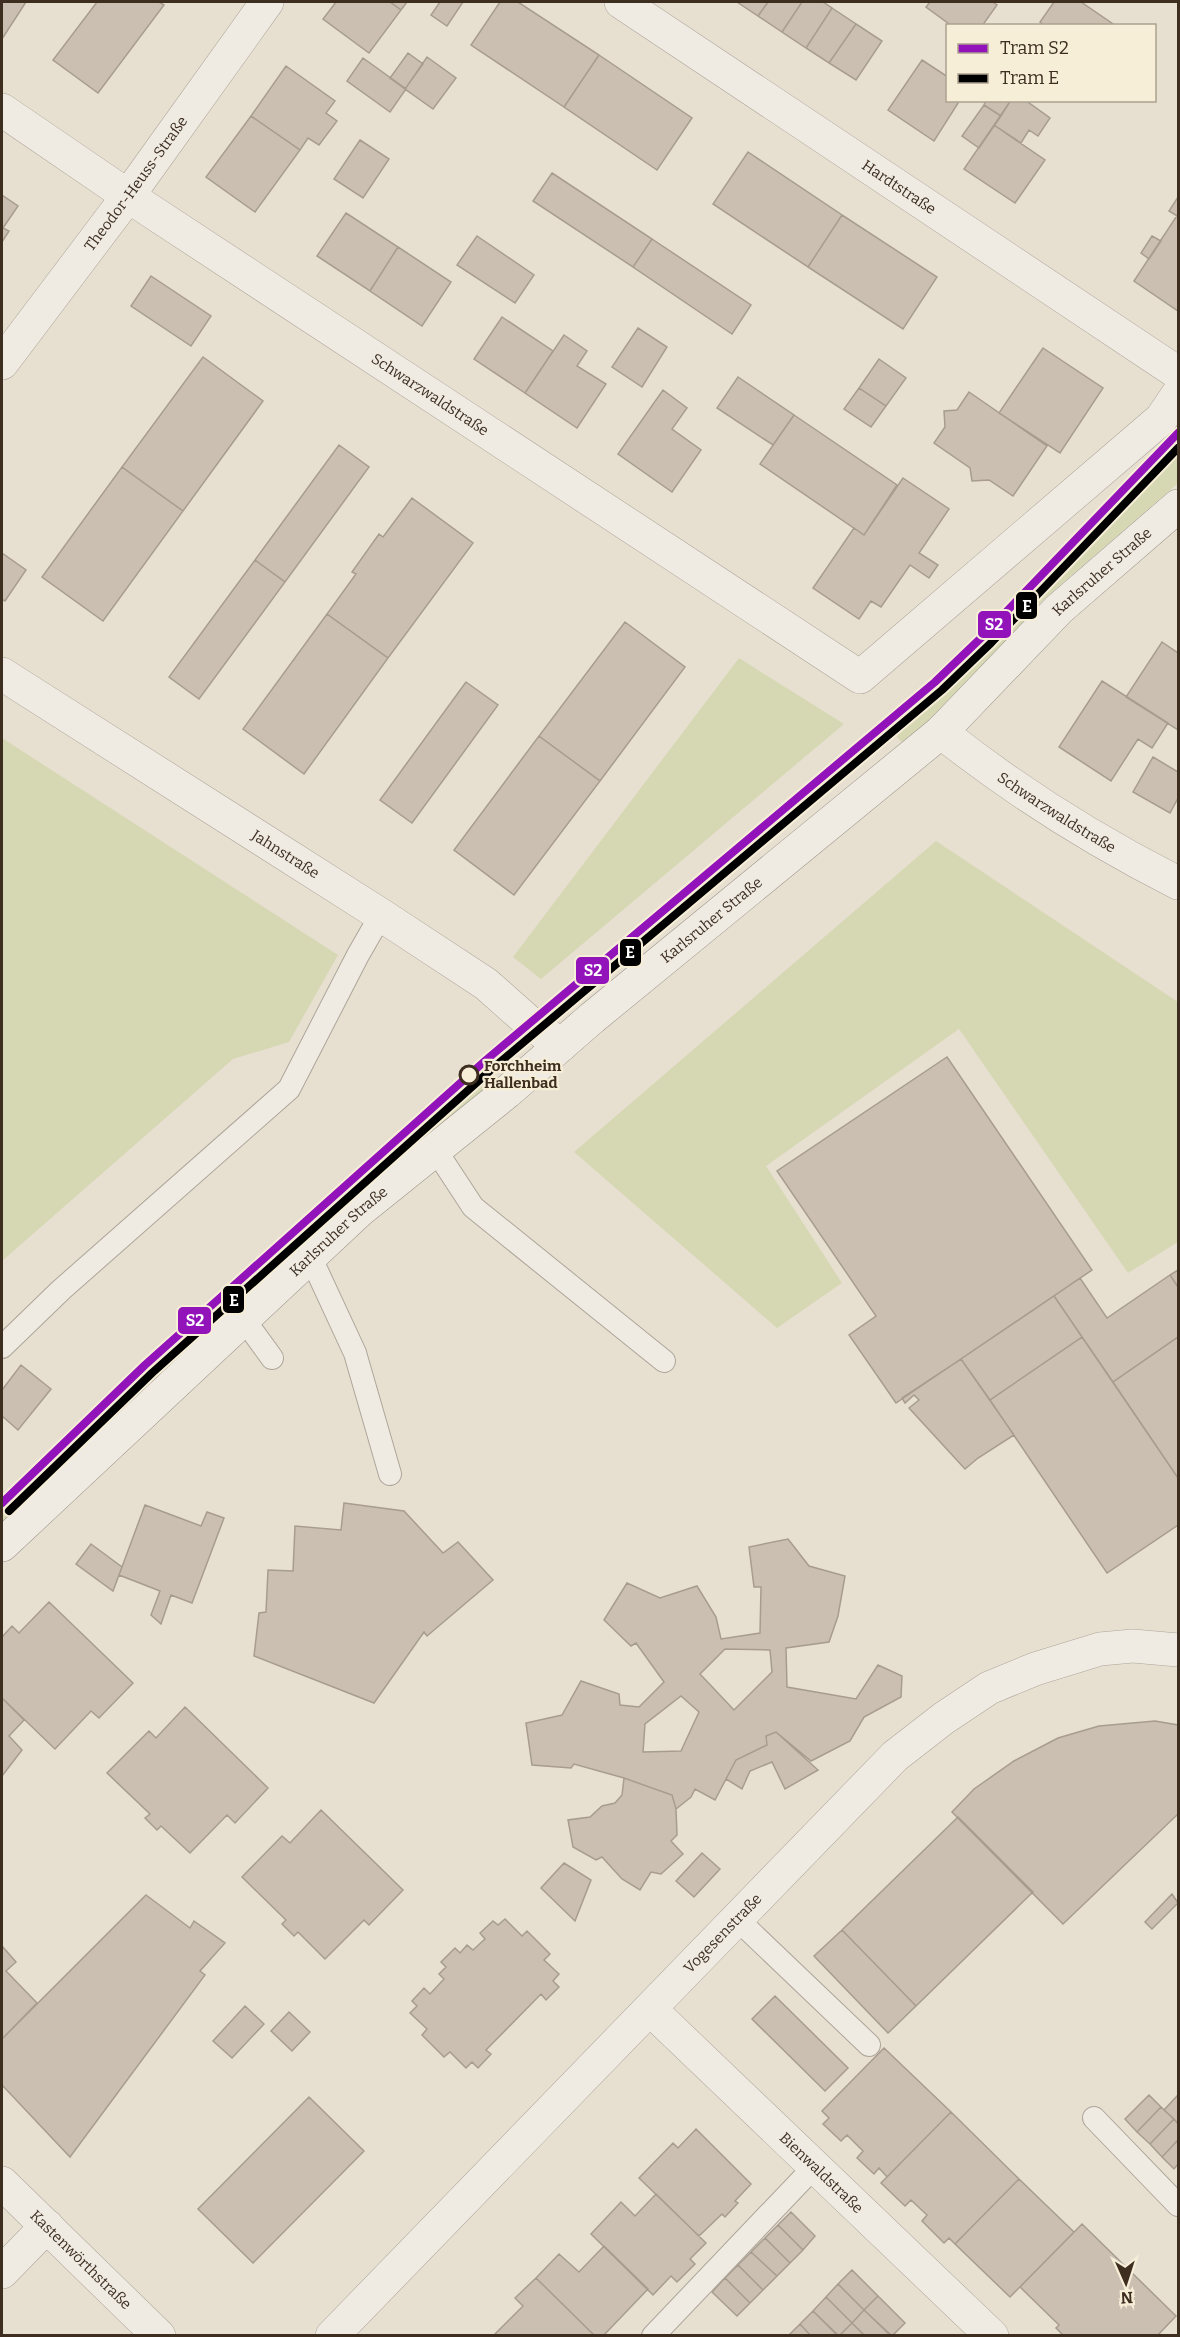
<svg xmlns="http://www.w3.org/2000/svg" width="1180" height="2337" viewBox="0 0 1180 2337" font-family="Bitter,serif">
<style>
.green{fill:#d6d7b3}
.building{fill:#cbbfb2;stroke:#a89c90;stroke-width:1.5;fill-rule:evenodd}
.lines{fill:none;stroke-linecap:round;stroke-linejoin:round}
.lane-casing{stroke:#ada599;stroke-width:24}
.street-casing{stroke:#ada599;stroke-width:34}
.secondary-casing{stroke:#9c958a;stroke-width:34}
.lane{stroke:#efebe3;stroke-width:22}
.street{stroke:#efebe3;stroke-width:33}
.secondary{stroke:#efebe3;stroke-width:33}
.tram-1-casing{stroke:#f7eed8;stroke-width:12}
.tram-2-casing{stroke:#f7eed8;stroke-width:12}
.tram-1{stroke:#9313ba;stroke-width:8}
.tram-2{stroke:#000;stroke-width:8}
.stop-dot{fill:#f7eed8;stroke:#3d2e20;stroke-width:3}
.labels{text-anchor:middle;dominant-baseline:central;stroke-width:4.5;stroke-linejoin:round;paint-order:stroke}
.street-label{font-size:15px;fill:#3d2e20;stroke:#f7eed8}
.stop-label{font-size:15px;font-weight:bold;fill:#3d2e20;stroke:#f7eed8;text-anchor:start}
.line-badge{stroke:#f7eed8;stroke-width:2}
.badge-label{font-size:16px;text-anchor:middle;font-weight:bold;fill:#fff}
</style>
<rect width="100%" height="100%" fill="#e7e0d1"/>
<path class="green" d="M1178 448V483L1042 601 940 715 904 745 894 733 943 691 1006 622 1094 536Z
M739 658 844 724 541 979 513 957Z
M2 738 338 955 289 1042 233 1059 2 1261Z
M936 841 1178 1002V1242L1128 1273 959 1029 766 1166 842 1283 777 1328 574 1152Z
M482 1076 492 1089 417 1142 369 1180 167 1364 163 1361 328 1212Z
M143 1379 146 1384 2 1523V1516Z"/>
<path class="building" d="M2 2H26L2 39Z
M97 2H159L164 5 98 93 53 60Z
M336 2H390L401 10 369 53 323 19Z
M390 2H407L401 10Z
M440 2H463L447 26 431 15Z
M500 2H518L599 55 564 107 471 45Z
M737 2H768L758 16Z
M768 2H802L782 32 758 16Z
M802 2H823L832 8 806 48 782 32Z
M930 2H993L997 5 982 26H952L926 7Z
M1054 2H1081L1116 26H1045L1040 22Z
M832 8 856 24 829 63 806 48Z
M856 24 882 41 856 80 829 63Z
M408 53 423 64 405 89 390 78Z
M599 55 692 118 657 170 564 107Z
M427 57 456 78 433 109 405 89Z
M363 58 406 89 390 112 347 81Z
M922 60 948 77V100H960L934 141 888 110Z
M286 66 335 101 326 113 337 121 319 145 308 138 300 150 251 116Z
M986 100H1011L1001 116 984 105Z
M1011 100H1025L1050 118 1038 136 1029 130 1021 143 994 125Z
M984 105 1001 116 979 148 962 136Z
M251 116 300 150 255 212 206 177Z
M994 125 1045 160 1015 203 964 169Z
M360 140 389 159 363 198 334 179Z
M748 152 842 215 808 267 713 204Z
M552 173 652 239 633 267 533 201Z
M2 195 18 206 3 228 9 231 2 242Z
M1178 197V214L1177 216 1169 211Z
M346 213 398 247 370 291 317 256Z
M1178 214V311L1134 281Z
M842 215 937 277 903 329 808 267Z
M477 236 534 275 515 303 457 265Z
M1152 236 1161 241 1149 259 1141 253Z
M652 239 751 305 732 334 633 267Z
M398 247 451 282 422 326 370 291Z
M151 276 211 316 191 346 131 306Z
M502 317 553 351 525 393 474 359Z
M638 328 667 347 642 387 612 367Z
M564 335 587 351 577 366 606 384 577 428 525 393Z
M1043 348 1103 388 1060 453 999 413Z
M203 357 263 401 183 511 122 467Z
M879 359 906 378 886 406 859 388Z
M738 377 794 415 773 445 717 408Z
M859 388 886 406 871 427 844 409Z
M663 390 687 408 672 429 701 450 672 492 618 454Z
M969 392 1047 446 1013 496 989 480 972 481 970 468 934 443 945 427 944 411 957 410Z
M794 415 897 485 864 535 760 464Z
M339 445 369 467 285 582 255 560Z
M122 467 183 511 103 621 42 577Z
M903 478 949 509 919 553 938 565 929 578 910 565 881 607 871 601 859 619 813 588 854 528 864 535Z
M412 498 473 543 388 658 327 614 356 574 352 572 379 534 383 537Z
M2 553 26 570 5 601 2 599Z
M255 560 285 582 199 699 169 677Z
M327 614 388 658 304 774 243 729Z
M625 622 685 667 600 781 539 736Z
M1162 642 1178 653V730L1126 697Z
M1102 681 1168 723 1152 748 1138 739 1111 781 1059 747Z
M466 682 498 705 412 823 380 800Z
M539 736 600 781 514 895 454 850Z
M1153 757 1178 772V798L1170 813 1133 792Z
M947 1057 1092 1270 896 1403 849 1335 876 1316 777 1171Z
M1178 1270V1287L1170 1275Z
M1170 1275 1178 1287V1337L1113 1382 1054 1296 1080 1278 1107 1318Z
M1054 1296 1082 1337 990 1400 961 1359Z
M1082 1337 1178 1478V1525L1107 1573 990 1400Z
M1178 1337V1478L1113 1382Z
M961 1359 1014 1435 978 1458 965 1469 909 1408 919 1400 914 1395 905 1403 902 1398Z
M21 1365 51 1389 18 1430 2 1416V1390Z
M344 1503 404 1511 443 1553 458 1542 493 1580 427 1636 424 1632 374 1703 254 1656 259 1613 266 1612 268 1570 293 1571 295 1526 341 1530Z
M145 1505 201 1526 207 1512 224 1518 192 1603 171 1595 161 1624 151 1615 160 1591 119 1575Z
M788 1539 809 1566 845 1576 838 1616 829 1642 786 1648 787 1687 856 1699 878 1665 902 1676 901 1697 864 1717 850 1741 811 1761 776 1732 766 1736 767 1745 736 1760 715 1800 695 1789 691 1797 676 1809 672 1795 624 1778 574 1764 571 1768 532 1765 526 1723 562 1715 581 1681 619 1694 620 1705 639 1707 664 1682 636 1643 631 1646 604 1620 627 1583 660 1598 697 1586 716 1617 721 1639 760 1633 761 1587H754L749 1547ZM725 1649 770 1650 772 1672 734 1710 700 1674ZM681 1696 699 1712 681 1751 643 1752 645 1724Z
M91 1544 122 1567 113 1591 76 1564Z
M49 1602 133 1683 99 1718 91 1711 55 1749 2 1698V1637L12 1626 19 1633Z
M2 1698 24 1720 9 1736 22 1750 2 1776Z
M185 1707 268 1788 235 1823 227 1815 190 1853 161 1826 157 1830 145 1818 150 1814 107 1773 149 1731 156 1738Z
M1155 1721 1178 1725V1814L1063 1924 952 1812 974 1789 1014 1761 1058 1738 1099 1726Z
M776 1732 818 1770 785 1789 772 1762 750 1771 742 1789 726 1779 736 1760 767 1745 766 1736Z
M624 1778 672 1795 676 1809 677 1835 671 1841 683 1854 661 1874 651 1872 640 1890 622 1879 602 1857 596 1860 573 1847 568 1820 590 1817 602 1806 615 1803 622 1795Z
M321 1810 403 1890 369 1925 364 1920 325 1959 298 1932 294 1936 282 1924 286 1920 242 1877 282 1836 290 1843Z
M958 1817 1033 1892 916 2006 842 1930Z
M702 1853 720 1869 694 1897 676 1881Z
M564 1863 591 1880 575 1921 541 1888Z
M1172 1894 1178 1903 1152 1929 1145 1922Z
M146 1895 190 1928 194 1921 225 1943 200 1971 205 1975 70 2157 2 2085V2039Z
M505 1919 522 1936 527 1931 550 1954 544 1960 559 1974 553 1981 559 1987 546 2000 541 1994 486 2050 491 2054 478 2068 472 2062 466 2068 450 2052 444 2057 422 2035 427 2029 410 2013 417 2006 412 2001 424 1988 430 1994 444 1979 439 1974 446 1967 441 1962 455 1948 460 1953 467 1945 473 1950 485 1939 480 1933 493 1921 498 1925Z
M842 1930 916 2006 888 2033 814 1956Z
M2 1946 16 1962 6 1971 37 2003 2 2039Z
M775 1996 848 2068 825 2091 752 2019Z
M245 2006 264 2024 232 2058 213 2041Z
M289 2012 310 2032 292 2051 271 2031Z
M884 2048 951 2112 887 2177 879 2168 874 2174 857 2158 863 2151 847 2135 841 2141 823 2124 829 2118 822 2111Z
M1149 2095 1161 2107 1137 2132 1125 2119Z
M1178 2095V2123L1164 2110Z
M309 2097 364 2151 253 2263 198 2209Z
M1161 2107 1174 2119 1150 2144 1137 2132Z
M951 2112 1019 2179 955 2244 949 2238 944 2243 922 2221 927 2215 911 2200 905 2206 881 2183Z
M1174 2119 1178 2124V2140L1162 2157 1150 2144Z
M696 2129 751 2184 735 2201 738 2203 725 2217 722 2214 699 2236 639 2178 673 2143 678 2148Z
M1178 2140V2164L1174 2169 1162 2157Z
M1019 2179 1074 2232 1010 2297 955 2244Z
M656 2194 706 2243 690 2259 695 2264 677 2282 671 2276 653 2295 591 2234 621 2202 635 2216Z
M791 2212 815 2236 803 2250 778 2225Z
M1082 2224 1176 2316 1157 2336H1064L1056 2328 1059 2325 1020 2287Z
M778 2225 803 2250 790 2263 765 2238Z
M765 2238 790 2263 777 2276 751 2252Z
M604 2246 648 2289 603 2336H595L536 2278 559 2254 579 2272Z
M751 2252 777 2276 763 2290 738 2265Z
M738 2265 763 2290 750 2303 725 2278Z
M852 2270 878 2296 864 2310 838 2284Z
M536 2278 595 2336H493L523 2306 515 2298Z
M725 2278 750 2303 737 2316 712 2292Z
M838 2284 864 2310 852 2323 826 2297Z
M878 2296 905 2323 892 2336 864 2310Z
M826 2297 852 2323 839 2336 813 2311Z
M864 2310 891 2336H865L852 2323Z
M813 2311 838 2336H811L800 2324Z
M852 2323 865 2336H839Z
M800 2324 811 2336H788Z"/>
<g class="lines">
<g class="lane-casing">
<path id="lane" d="M435 1149 473 1207 664 1361
M310 1256 355 1353 390 1474
M243 1318 272 1358
M2 1347 61 1290 289 1089 358 955 381 915
M737 1919 869 2045
M1094 2118 1178 2205
M653 2336 815 2166"/>
</g>
<g class="street-casing">
<g id="street">
<path id="s1" d="M621 2 1178 373"/>
<path id="s2" d="M2 110 128 196 860 677 1161 419 1178 394"/>
<path id="s3" d="M2 363 128 196 267 2"/>
<path id="s4" d="M2 674 381 915 486 984 530 1023 561 1045"/>
<path id="s5" d="M941 732C1014 790 1095 841 1178 883"/>
<path id="s6" d="M650 2009 992 2336"/>
<path id="s7" d="M2 2183 159 2336"/>
<path d="M2 2272 47 2226"/>
<path id="s8" d="M332 2336 895 1756 944 1718 989 1688 1035 1669 1100 1649 1133 1646 1178 1650"/>
</g>
</g>
<g class="secondary-casing">
<g id="secondary">
<path id="s9" d="M2 1545 359 1211 507 1092 592 1018 941 732 1059 609 1178 506"/>
</g>
</g>
<use href="#lane" class="lane"/>
<use href="#street" class="street"/>
<use href="#secondary" class="secondary"/>
<g class="tram-1-casing">
<path id="tram-1" d="M2 1503 145 1365 486 1060 935 682 983 636 1178 433"/>
</g>
<g class="tram-2-casing">
<path id="tram-2" d="M9 1511 152 1373 493 1068 942 690 991 643 1178 448"/>
</g>
<use href="#tram-1" class="tram-1"/>
<use href="#tram-2" class="tram-2"/>
</g>
<circle class="stop-dot" cx="469" cy="1075" r="9"/>
<g class="labels">
<g class="street-label">
<text stroke="none"><textPath href="#s3" startOffset="224">Theodor-Heuss-Straße</textPath></text>
<text stroke="none"><textPath href="#s1" startOffset="334">Hardtstraße</textPath></text>
<text stroke="none"><textPath href="#s2" startOffset="514">Schwarzwaldstraße</textPath></text>
<text stroke="none"><textPath href="#s9" startOffset="1470">Karlsruher Straße</textPath></text>
<text stroke="none"><textPath href="#s5" startOffset="141">Schwarzwaldstraße</textPath></text>
<text stroke="none"><textPath href="#s4" startOffset="336">Jahnstraße</textPath></text>
<text stroke="none"><textPath href="#s9" startOffset="946">Karlsruher Straße</textPath></text>
<text stroke="none"><textPath href="#s9" startOffset="460">Karlsruher Straße</textPath></text>
<text stroke="none"><textPath href="#s8" startOffset="561">Vogesenstraße</textPath></text>
<text stroke="none"><textPath href="#s6" startOffset="237">Bienwaldstraße</textPath></text>
<text stroke="none"><textPath href="#s7" startOffset="110">Kastenwörthstraße</textPath></text>
</g>
<g class="stop-label">
<text x="484" y="1066">Forchheim<tspan x="484" dy="17">Hallenbad</tspan></text>
</g>
</g>
<g class="line-badge">
<rect x="1015" y="591" width="23" height="29" rx="6" fill="#000"/>
<rect x="977" y="610" width="35" height="29" rx="6" fill="#9313ba"/>
<rect x="619" y="938" width="23" height="29" rx="6" fill="#000"/>
<rect x="575" y="956" width="35" height="29" rx="6" fill="#9313ba"/>
<rect x="222" y="1285" width="23" height="29" rx="6" fill="#000"/>
<rect x="177" y="1306" width="35" height="29" rx="6" fill="#9313ba"/>
</g>
<g class="badge-label">
<text x="1027" y="612">E</text>
<text x="994" y="630">S2</text>
<text x="630" y="958">E</text>
<text x="593" y="976">S2</text>
<text x="234" y="1306">E</text>
<text x="195" y="1326">S2</text>
</g>
<rect width="1180" height="2337" fill="none" stroke="#3d2e20" stroke-width="6"/>
<rect x="946" y="24" width="210" height="78" fill="#f7eed8" stroke="#ada18e" stroke-width="1.5"/>
<rect x="958" y="44" width="30" height="9" fill="#9313ba" stroke="#ada18e" stroke-width="1.5"/>
<text x="1000" y="54" font-size="18" fill="#3d2e20">Tram S2</text>
<rect x="958" y="74" width="30" height="9" fill="#000000" stroke="#ada18e" stroke-width="1.5"/>
<text x="1000" y="84" font-size="18" fill="#3d2e20">Tram E</text>
<g transform="translate(1126 2283) rotate(177)" stroke="#f7eed8" stroke-width="4.5" paint-order="stroke">
<path d="M0-4.5L10 22L0 15L-10 22Z" fill="#3d2e20"/>
<text y="-9" font-size="16" font-weight="bold" text-anchor="middle" fill="#3d2e20">N</text>
</g>
</svg>
